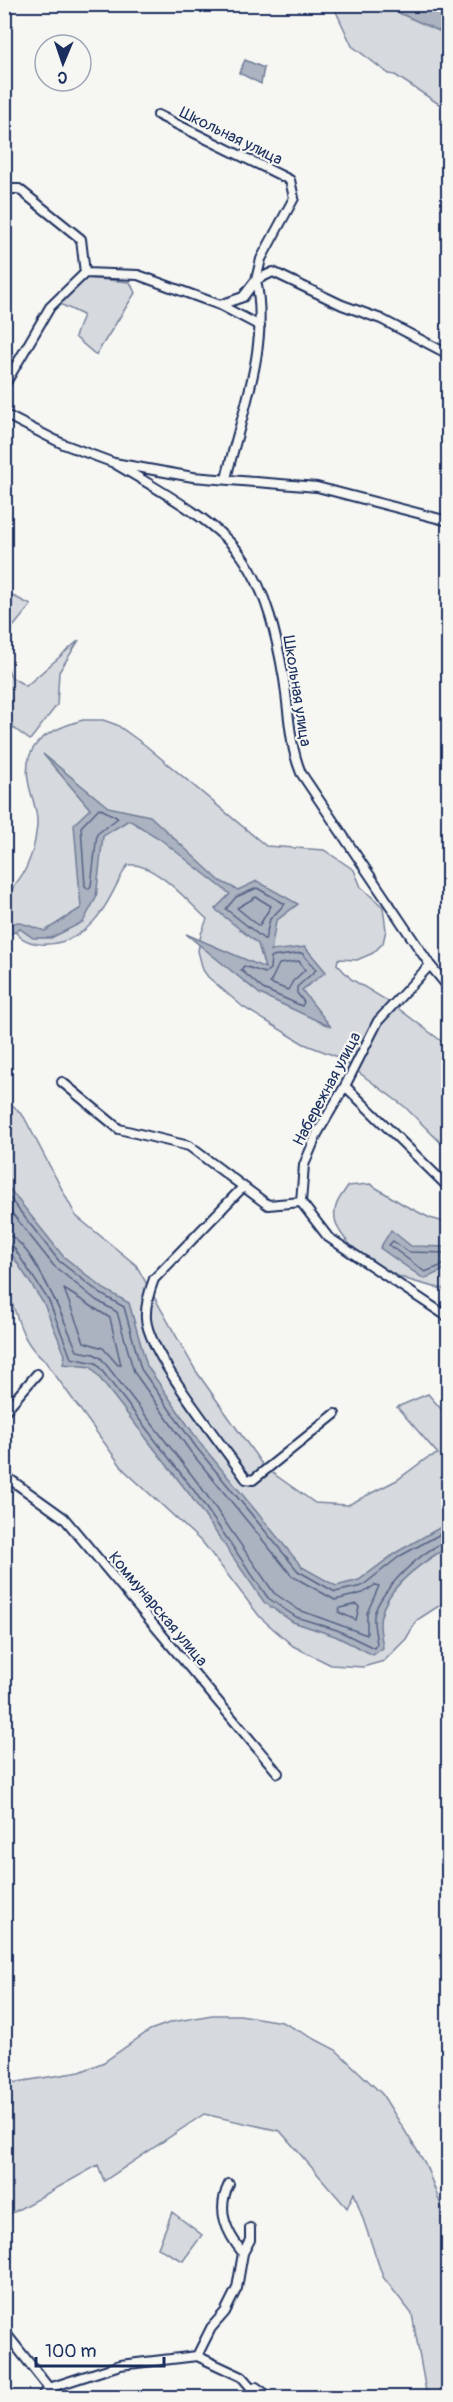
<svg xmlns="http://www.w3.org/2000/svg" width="453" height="2402" viewBox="0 0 453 2402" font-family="Pangolin,sans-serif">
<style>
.green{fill:#d6d9dd;stroke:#78849e;stroke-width:1.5}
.water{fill:#abb2c0;stroke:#717e99;stroke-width:1.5}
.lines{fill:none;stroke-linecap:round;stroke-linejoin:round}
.shore{stroke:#556385;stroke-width:1.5}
.street-casing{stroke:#1b2f5e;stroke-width:12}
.street{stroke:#f6f6f2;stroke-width:8}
.labels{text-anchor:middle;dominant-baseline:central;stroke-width:4.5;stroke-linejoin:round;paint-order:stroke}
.street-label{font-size:16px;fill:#1b2f5e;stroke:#f6f6f2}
</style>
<rect width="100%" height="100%" fill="#f6f6f2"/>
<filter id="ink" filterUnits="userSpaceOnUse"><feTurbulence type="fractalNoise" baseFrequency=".0167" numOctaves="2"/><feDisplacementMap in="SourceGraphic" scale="12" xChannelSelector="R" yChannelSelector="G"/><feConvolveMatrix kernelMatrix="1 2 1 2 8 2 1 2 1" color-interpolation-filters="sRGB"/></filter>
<g filter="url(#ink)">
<path class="green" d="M333 5H448V110L395 75 389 74 352 46Z
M85 278 130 282 135 293 96 355 75 337 83 315 60 304Z
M5 592 31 605 5 637Z
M79 640 59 672 57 705 30 740 12 727 5 733V660L11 677 26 686Z
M83 720H103L117 725 145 745 266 846 324 850 354 870 361 887 383 907 386 930 383 943 373 953 357 960 338 959 337 964 351 979 391 1003 448 1046V1150L405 1107 338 1057 304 1044 243 1007 208 977 203 970 198 951 201 934 207 919C189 903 154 861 128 865L125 869C114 889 105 912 88 927 60 953 6 953 7 904 8 889 20 881 26 868 31 857 35 845 36 833 39 818 35 807 31 793 17 746 44 731 83 720Z
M4 1096 24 1117 76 1216 136 1265 196 1371 264 1467 315 1503 348 1505 397 1480 427 1458 438 1454 397 1407 428 1394 448 1417V1600L417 1620 406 1639 384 1661 363 1667 331 1665 293 1646 260 1617 204 1544 124 1470 45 1361C18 1340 19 1314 5 1286Z
M370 1184 404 1205 430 1218 448 1223V1290C429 1286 404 1280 387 1271 366 1260 327 1233 336 1206 338 1199 344 1192 348 1186Z
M212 2015H240L282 2022 336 2050 382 2094 425 2163 448 2224V2397H427L412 2314 383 2277 354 2193 347 2208 280 2131 204 2114 104 2181 98 2165 5 2217V2084L80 2072 104 2062 150 2030 172 2022Z
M172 2212 202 2235 183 2261 158 2248Z"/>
<path class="water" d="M441 5 448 7V35L381 5Z
M245 60 264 68 261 84 239 73Z
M43 754 108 807 150 816 220 881 238 890 257 881 298 904 276 921 271 951 305 947 326 972 302 990 331 1027 260 994 186 934 265 968 258 944 215 909 230 894 160 839 129 820 103 836 96 898 83 922 51 938H33L20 929 5 937V925L18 922 45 931 81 908 74 824 90 809Z
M4 1182 63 1256 104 1289 129 1303 147 1366 200 1443 302 1567 336 1586 359 1580 397 1552 448 1523V1547C424 1561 387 1586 381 1616 378 1625 382 1639 383 1648L373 1655 335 1636 293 1622 264 1602 190 1495 91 1367 63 1364 65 1355 44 1304 5 1244Z
M391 1230 411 1246 448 1247V1268L424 1279 380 1248Z"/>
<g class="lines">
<path class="shore" d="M99 808 118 818 97 834 91 886 88 889 85 886 81 827Z
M257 888 285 904 270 919 265 940 226 909 236 897Z
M256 897 271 906 259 926 237 908Z
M302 953 316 970 297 987V993L304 1002 302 1006 263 989 241 970 244 966 265 973 270 969 271 957Z
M299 961 305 970 293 981 288 990 270 983 279 964Z
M4 1191 59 1261 101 1294 124 1307 141 1369 196 1447 298 1571 335 1592 362 1586 400 1556 448 1530
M4 1203 54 1266 96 1300 117 1312 134 1372 190 1451 292 1576 335 1600 363 1593 375 1585 379 1586 367 1613V1635L299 1610 274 1593 201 1487 101 1358 94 1354 77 1351C67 1327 31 1236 4 1234
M4 1242 12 1245 49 1301 71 1358 96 1363 195 1492 268 1598 296 1617 337 1630 374 1648 377 1644C376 1635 373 1624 374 1616 377 1593 426 1545 448 1542
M448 1253 409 1252 393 1241 389 1245 425 1272 448 1263
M64 1289 110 1318 121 1365H118L103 1348 84 1342Z
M356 1604 359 1607 356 1620 338 1612 340 1608Z"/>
<g class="street-casing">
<path id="street" d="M4 189H19L81 239 85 273 138 275 220 305 243 297 256 280 261 259 294 198 290 180 158 115
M220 305 260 326
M4 386 50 307 85 273
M4 414 63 444 114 463 193 477 317 487 448 521
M114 463C152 486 218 521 243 558 267 592 277 638 284 679 289 710 289 744 301 773L430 965 448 987
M226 479C241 415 270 346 256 280L273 272 342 305 381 319 448 354
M430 965 378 1021 345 1086 317 1134 304 1165 301 1202 328 1237 448 1317
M62 1082 119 1129 189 1146 268 1205 301 1202
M345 1086 448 1187
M243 1187 154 1279C149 1292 145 1305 146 1319 149 1355 223 1445 246 1479L253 1480 335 1414
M4 1412 37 1374
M4 1475 64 1518 278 1773
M229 2184C216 2210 226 2232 243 2253
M4 2331 49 2388
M197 2356 211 2328 225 2312 237 2288 243 2253 250 2240V2228
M256 2387 271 2398
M40 2398 49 2388 120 2365 197 2356 242 2377 260 2398"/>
</g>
<use href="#street" class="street"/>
</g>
</g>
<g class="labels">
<g class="street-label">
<text transform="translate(231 136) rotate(26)">Школьная улица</text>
<text transform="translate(297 691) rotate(81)">Школьная улица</text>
<text transform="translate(327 1089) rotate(-62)">Набережная улица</text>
<text transform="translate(158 1609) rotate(50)">Коммунарская улица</text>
</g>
</g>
<rect width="453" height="2402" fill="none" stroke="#f6f6f2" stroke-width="24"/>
<rect x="12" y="12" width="429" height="2378" fill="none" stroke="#1b2f5e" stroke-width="2" filter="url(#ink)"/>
<g transform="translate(63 63) rotate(182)"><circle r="28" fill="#f6f6f2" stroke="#9ea6b7" stroke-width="1.5"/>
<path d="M0-4.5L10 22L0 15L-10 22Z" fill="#1b2f5e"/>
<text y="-9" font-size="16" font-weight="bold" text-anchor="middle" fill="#1b2f5e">С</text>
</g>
<path d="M36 2357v9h128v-9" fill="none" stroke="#1b2f5e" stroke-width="3"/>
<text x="45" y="2357" font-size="18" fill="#1b2f5e" stroke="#f6f6f2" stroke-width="4.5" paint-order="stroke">100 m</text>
</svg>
